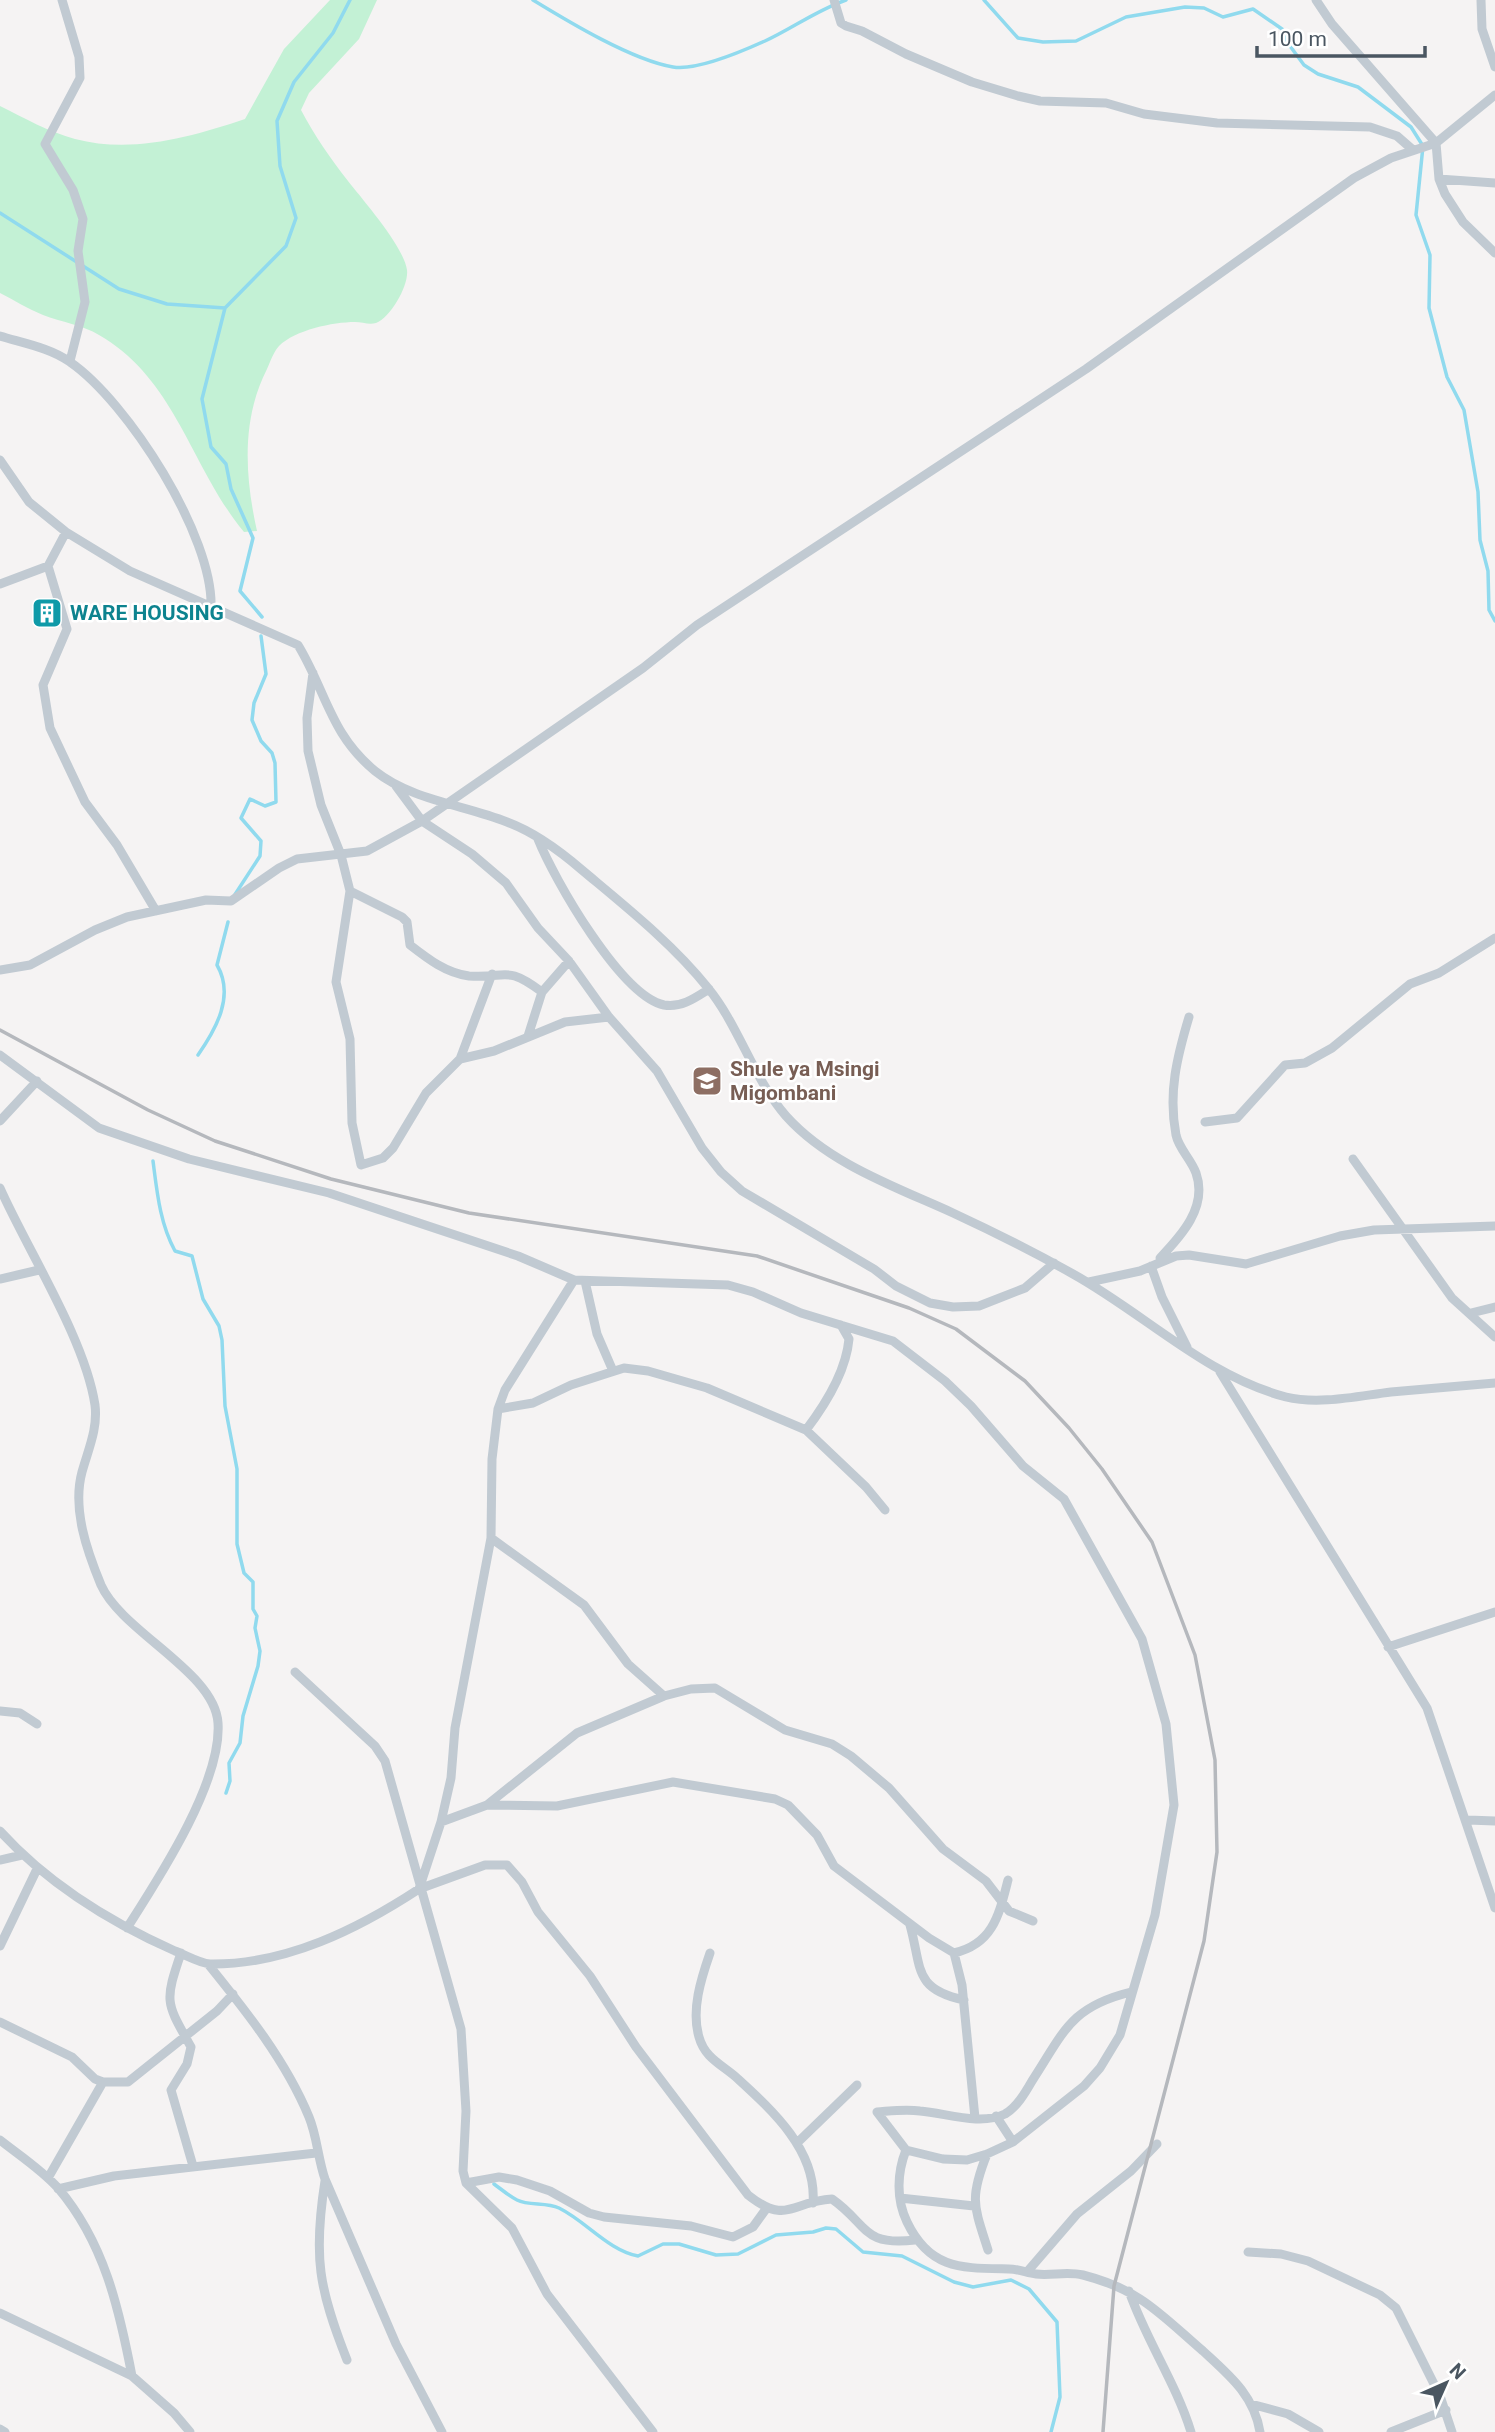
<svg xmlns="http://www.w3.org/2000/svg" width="1495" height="2432" viewBox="0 0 1495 2432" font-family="Roboto,sans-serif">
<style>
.green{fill:#c3f1d5}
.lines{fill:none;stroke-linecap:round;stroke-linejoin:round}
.stream{stroke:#90daee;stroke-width:3.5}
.street{stroke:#c1cad2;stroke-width:9}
.rail{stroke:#b5b8bd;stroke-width:3.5}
.labels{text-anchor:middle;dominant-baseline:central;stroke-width:5;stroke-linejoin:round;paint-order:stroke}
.culture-label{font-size:21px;font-weight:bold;fill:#0d838f;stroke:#fff;text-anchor:start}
.education-label{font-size:21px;font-weight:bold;fill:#785e54;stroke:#fff;text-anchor:start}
</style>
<rect width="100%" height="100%" fill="#f5f3f3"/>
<path class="green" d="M330 0H377L359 39 309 93 301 110C314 135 331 159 348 181 363 200 404 247 407 270 409 285 391 317 376 323 369 325 362 322 355 322 333 322 295 330 279 346 274 351 270 362 267 369 241 420 245 477 257 531L244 532C191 468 176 379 99 335 83 325 61 322 43 315 28 309 14 300 0 293V106C24 118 49 132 75 139 132 154 191 137 245 119L284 49Z"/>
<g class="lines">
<path class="stream" d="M533 0C569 22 632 60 673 67 697 71 743 51 765 41 793 28 817 10 846 0
M984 0 1018 38 1043 42 1076 41 1126 17 1185 7 1204 8 1223 17 1253 9 1282 29 1287 42 1304 65 1318 74 1358 87 1411 127 1423 146 1416 215 1430 255 1429 308 1447 377 1464 410 1478 492 1480 540 1488 571 1489 610 1495 621
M0 213 119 289 167 304 225 308
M262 617 240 591 253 538 231 489 226 464 211 447 202 399 225 308 286 246 296 218 280 166 277 121 294 82 333 33 350 0
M234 896 260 856 261 841 241 818 250 799 265 806 276 802 275 763 272 753 261 741 252 720 254 703 266 674 261 636
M198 1055C216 1029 235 996 217 965L228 922
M153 1161C157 1192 160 1224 175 1251L192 1256 203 1299 219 1326 222 1340 225 1406 237 1469V1544L244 1573 253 1582V1609L257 1616 255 1628 260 1651 258 1666 243 1716 240 1743 229 1763 230 1781 226 1793
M494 2184C501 2189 509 2196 517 2200 529 2206 546 2202 559 2208 587 2222 608 2250 638 2256L663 2244H679L716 2255 738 2254 776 2235 813 2232 826 2228 836 2229 863 2252 902 2256 954 2282 973 2287 1011 2280 1029 2289 1057 2322 1060 2397 1051 2432"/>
<path class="street" d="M62 0 79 57 80 78 45 144 73 190 83 219 78 251 85 302 70 361
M834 0 841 23 846 26 862 31 906 54 972 82 1018 96 1040 101 1106 103 1144 114 1217 123 1370 127 1397 136 1413 150
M1316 0 1332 24 1436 143 1439 179 1445 194 1463 222 1495 253
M1481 0 1482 29 1495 67
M1439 179 1495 183
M0 336C23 343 51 348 70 362 128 402 214 537 211 608
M0 460 29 502 66 532 130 571 298 645C326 691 330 734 375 771 411 800 464 805 507 822 534 832 560 851 582 870 625 906 673 944 708 988 739 1026 753 1078 786 1116 829 1164 896 1187 953 1213 994 1232 1034 1252 1073 1274 1145 1314 1206 1376 1286 1397 1319 1405 1358 1396 1391 1392 1425 1389 1460 1386 1495 1383
M66 532 48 566 67 629 43 685 50 728 85 802 117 845 156 911
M0 584 48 566
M313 673 307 718 308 751 321 805 341 855 350 891 336 982 350 1039 352 1123 361 1165 383 1158 393 1148 426 1093 460 1059 492 974
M396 786 422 821 472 854 506 883 538 928 569 961 609 1017 657 1071 702 1148 721 1172 742 1191 874 1269 896 1286 930 1303 953 1307 979 1306 1025 1288 1054 1263
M538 839C554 879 621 996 664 1005 681 1008 695 998 709 989
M350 891 402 917 407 922 410 945C428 959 446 973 469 976 507 979 505 964 542 992
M0 970 30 965 95 930 127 917 206 900 231 901 279 868 297 859 367 851 422 821 643 668 697 625 1086 369 1354 178 1391 158 1436 143 1495 95
M528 1036 542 992 569 961
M0 1055 99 1128 189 1159 329 1193 518 1256 574 1280 728 1285 753 1292 801 1313 893 1341 945 1381 971 1406 1023 1466 1064 1499 1142 1639 1166 1724 1174 1805 1155 1915 1120 2035 1100 2068 1084 2086 1013 2142 987 2154 967 2160 943 2159 906 2150
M460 1059 494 1051 565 1022 609 1017
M0 1121 37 1081
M1205 1122 1237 1118 1285 1065 1305 1063 1332 1048 1410 984 1439 973 1495 938
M1353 1159 1452 1298 1495 1337
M0 1188C28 1251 85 1339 95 1405 98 1429 88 1450 82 1472 72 1509 87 1551 101 1585 122 1632 215 1672 218 1723 222 1782 159 1878 127 1928
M1160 1258C1181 1236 1208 1207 1196 1173 1191 1159 1179 1149 1176 1135 1168 1093 1177 1057 1189 1017
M1151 1266 1162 1297 1187 1347
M0 1279 39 1270
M585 1281 597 1334 613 1371
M1089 1282 1140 1271 1176 1256 1189 1255 1246 1264 1340 1236 1374 1230 1495 1226
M1471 1313 1495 1307
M1220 1372 1427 1708 1495 1908
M498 1409 533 1403 571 1385 624 1368 648 1371 707 1388 806 1430 866 1487 885 1510
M806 1430C825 1405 846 1372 849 1339L841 1325
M491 1538 584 1605 628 1664 664 1696
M1388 1647 1495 1612
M295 1672 375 1746 385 1761 461 2029 466 2111 463 2171 466 2183 512 2228 547 2294 653 2432
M0 1711 20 1713 37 1724
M487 1805 557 1806 673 1782 775 1799 788 1805 817 1835 834 1866 929 1938 954 1953C993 1944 999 1915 1008 1880
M1468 1820 1495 1821
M441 1822 487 1805 577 1733 664 1696 691 1689 715 1688 785 1730 832 1744 851 1756 889 1788 943 1849 986 1881 1009 1911 1033 1921
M0 1831C48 1884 110 1922 175 1951 186 1955 199 1963 210 1964 286 1965 358 1929 419 1889L441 1822 451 1778 455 1728 491 1538 492 1459 498 1409 505 1390 574 1280
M0 1860 22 1855
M419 1889 485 1865H507L522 1882 538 1912 590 1976 636 2047 748 2195C787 2226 792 2201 832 2199 869 2225 861 2246 915 2240
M910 1925C922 1968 913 1989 964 2000
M0 1946 37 1869
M181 1953C164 2003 166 2002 191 2047L187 2064 171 2090 193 2166
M710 1953C701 1979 691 2010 699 2037 705 2059 723 2065 738 2079 773 2111 817 2151 813 2203
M954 1953 962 1985 975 2118
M208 1964C246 2011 286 2061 309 2117 317 2136 318 2159 325 2179L396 2344 442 2432
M0 2022 72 2057 95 2079 103 2082H128L217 2011 233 1994
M877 2112 906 2150C897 2173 896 2199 907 2222 930 2270 962 2268 1009 2269 1019 2269 1027 2273 1036 2274 1052 2276 1066 2271 1083 2275 1141 2290 1160 2314 1203 2351 1229 2375 1254 2395 1260 2432
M877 2112C891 2111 905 2109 920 2111 946 2113 980 2126 1005 2114 1017 2107 1025 2093 1032 2081 1064 2032 1070 2007 1131 1992
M996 2116 1013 2142
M0 2140C19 2155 42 2170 58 2188 104 2242 119 2308 132 2376
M797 2143 857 2085
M987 2154C969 2199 974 2206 988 2250
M48 2178 103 2082
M325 2181C313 2257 319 2289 347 2360
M466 2183 499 2177 517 2180 550 2191 589 2213 604 2217 691 2226 733 2237 753 2227 766 2209
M58 2189 114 2176 316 2153
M900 2198 974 2206
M1248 2252 1281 2254 1308 2261 1380 2295 1396 2308 1440 2396 1452 2432
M1027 2272 1077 2214 1131 2171 1157 2144
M1129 2291C1146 2340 1176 2383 1191 2432
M0 2313 132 2376 174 2413 190 2432
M1251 2404 1288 2414 1319 2432
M0 2429 5 2432
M1391 2432 1446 2410"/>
<path class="rail" d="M0 1030 148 1110 215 1141 331 1179 469 1213 757 1256 909 1308 956 1329 1025 1381 1069 1428 1102 1469 1152 1542 1195 1655 1215 1760 1217 1852 1204 1941 1114 2286 1103 2432"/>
</g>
<defs>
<g id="building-square" transform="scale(1.575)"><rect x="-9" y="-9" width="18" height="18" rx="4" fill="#0f9aa8" stroke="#fff"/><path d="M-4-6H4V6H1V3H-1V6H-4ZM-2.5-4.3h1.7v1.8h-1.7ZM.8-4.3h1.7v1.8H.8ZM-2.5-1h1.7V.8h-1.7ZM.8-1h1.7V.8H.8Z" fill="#fff"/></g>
<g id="school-square" transform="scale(1.575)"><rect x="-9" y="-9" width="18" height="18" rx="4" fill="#8d6e63" stroke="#fff"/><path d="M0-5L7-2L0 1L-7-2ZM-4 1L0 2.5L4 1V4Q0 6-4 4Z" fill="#fff"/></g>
</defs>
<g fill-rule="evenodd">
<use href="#building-square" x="47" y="613"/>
<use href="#school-square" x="707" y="1081"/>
</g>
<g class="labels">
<g class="culture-label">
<text x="70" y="613">WARE HOUSING</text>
</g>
<g class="education-label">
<text x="730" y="1069">Shule ya Msingi<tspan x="730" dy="24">Migombani</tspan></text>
</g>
</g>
<g transform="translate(1446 2383) rotate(45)" stroke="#ffffff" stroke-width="5" paint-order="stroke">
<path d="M0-5L12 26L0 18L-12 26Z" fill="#4a5661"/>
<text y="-10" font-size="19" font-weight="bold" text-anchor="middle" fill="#4a5661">N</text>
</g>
<path d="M1257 46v10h168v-10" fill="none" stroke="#4a5661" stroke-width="3.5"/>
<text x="1268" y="46" font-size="21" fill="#4a5661" stroke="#ffffff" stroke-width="5" paint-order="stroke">100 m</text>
</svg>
